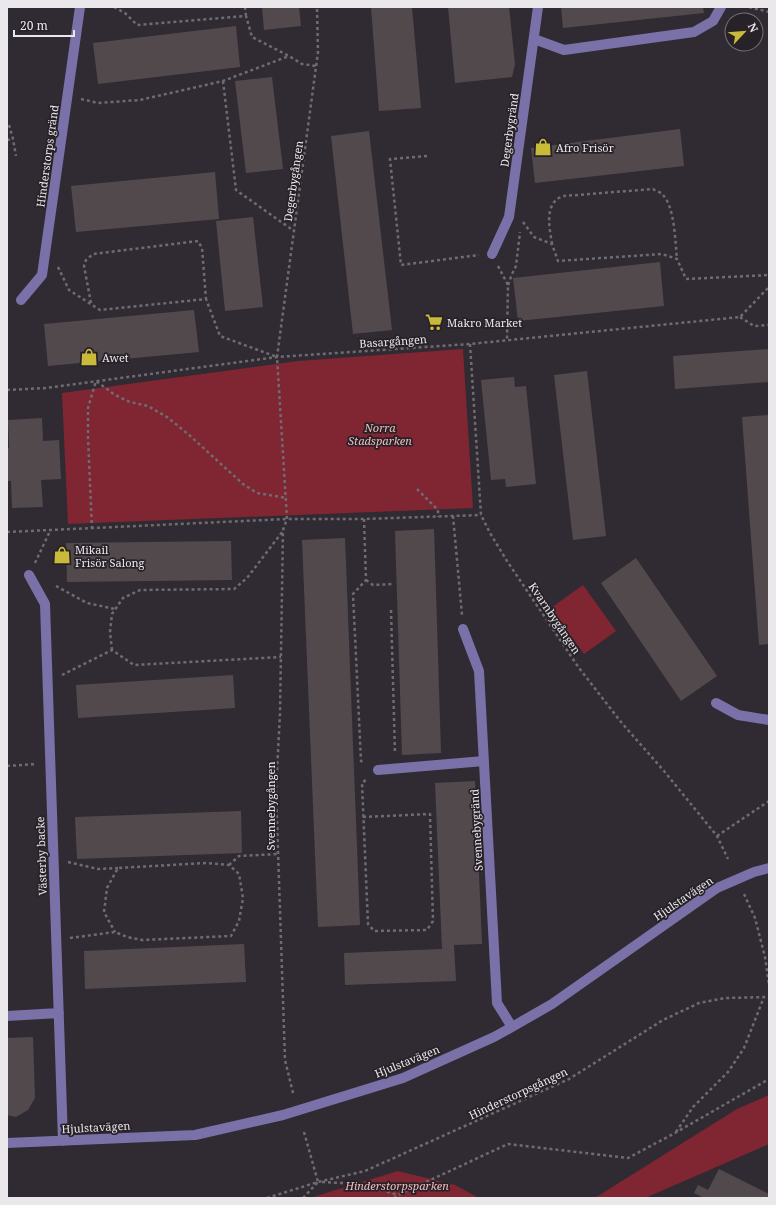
<svg xmlns="http://www.w3.org/2000/svg" width="776" height="1205" viewBox="0 0 776 1205" font-family="'Noto Serif',serif">
<style>
.green{fill:#802532}
.building{fill:#52494d}
.lines{fill:none;stroke-linecap:round;stroke-linejoin:round}
.path{stroke:#706b71;stroke-width:2.5;stroke-dasharray:3 3;stroke-linecap:butt}
.minor{stroke:#7a71a9;stroke-width:10}
.labels{text-anchor:middle;dominant-baseline:central;stroke-width:3.5;stroke-linejoin:round;paint-order:stroke}
.street-label{font-size:11px;fill:#ebe8ec;stroke:#272128}
.poi-label{font-size:11px;fill:#ebe8ec;stroke:#272128;text-anchor:start}
.park-label{font-size:11px;font-style:italic;fill:#f3bcbe;stroke:#272128}
</style>
<rect width="100%" height="100%" fill="#302b32"/>
<path class="green" d="M463 349 473 508 68 524 62 393 298 361Z
M583 585 616 631 584 654 551 608Z
M769 1095V1144L645 1198H590L598 1196 737 1109Z
M398 1171 455 1185 477 1197 310 1198Z"/>
<path class="building" d="M262 7H299L301 26 264 30Z
M371 7H412L421 108 379 111Z
M448 7H509L515 64 512 77 455 83Z
M561 7H703L704 13 563 28Z
M236 26 240 67 98 84 93 43Z
M272 77 283 169 246 173 235 81Z
M680 129 684 166 535 183 531 148Z
M369 131 392 330 353 334 331 136Z
M215 172 219 219 76 232 71 186Z
M253 217 263 307 225 311 216 221Z
M660 262 664 306 518 321 513 278Z
M194 310 199 352 48 366 44 324Z
M769 349V382L675 389 673 356Z
M587 371 606 536 573 540 554 375Z
M514 377 515 387 526 386 536 484 506 487 505 479 491 480 481 380Z
M769 415V644L759 645 742 417Z
M42 418 43 441 59 440 61 479 41 480 43 507 12 508 11 481H7V448H9L8 420Z
M434 529 441 753 402 755 395 531Z
M345 538 360 925 318 927 302 540Z
M231 541 232 580 67 582 66 543Z
M636 558 717 676 681 701 601 583Z
M233 675 235 708 78 718 76 685Z
M475 781 482 944 454 945 456 981 345 985 344 953 442 949 435 783Z
M241 811 242 853 77 859 75 817Z
M244 944 246 982 85 989 84 951Z
M33 1037 35 1098 28 1110 16 1117 7 1115V1038Z
M719 1169 769 1194V1198H704L694 1193 698 1185 708 1190Z"/>
<g class="lines">
<path class="path" d="M114 7 125 13 137 25 246 16 252 37 289 56 302 64 316 66
M245 7 246 16
M749 7 769 12
M223 81 236 190 294 231
M81 99 98 103 140 100 223 81 289 56
M9 125 13 139 16 156
M7 140 13 139
M427 156 390 159 401 265 479 255
M523 222 534 237 552 244 558 261 662 254 677 259 686 279 769 275
M552 244C550 230 545 211 556 200 557 198 562 197 564 196L653 189C656 191 660 192 662 194 675 206 675 241 677 259
M498 266 508 285 507 341
M58 267 69 290 100 310 206 299 220 336 277 357
M508 285 512 274 516 266 520 232
M91 303 84 266 86 260 93 254 198 241 202 248 206 299
M740 317 754 326 769 325
M470 344 481 515 490 533 507 561 579 668 621 722 664 771 717 836 728 859
M7 390 46 388 277 357 470 344 740 317 769 287
M417 489 438 510V517
M453 516 462 615
M364 519 366 580 353 594 361 761 365 763
M92 529 88 438V408L96 381 115 395 130 402 148 406 167 417 188 434 243 484 257 493 287 498
M7 532 287 519H364L481 515
M35 563 50 531
M366 580 373 585 393 584
M56 586 87 603 115 609
M391 610 395 754
M112 650 110 632 112 614 123 598 140 590 234 589 247 578 283 531
M62 675 112 650 134 665 281 657
M7 766 36 764
M363 817 430 814 433 921 427 930 374 931 368 924 362 783 367 779
M717 836 769 801
M68 862 98 869 118 868
M229 865 239 856 278 854
M744 894 755 918 765 957 769 985
M70 938 115 932 127 937 142 940 231 936 239 921 243 898 239 874 229 865 206 863 118 868 107 888 104 912 115 932
M293 1093 285 1060 276 791 280 713 283 530 287 519 277 357 318 52 317 7
M304 1132 318 1182
M676 1132 693 1107 728 1072 744 1048 764 997
M322 1182 360 1184 398 1195
M267 1198 318 1182 365 1171 569 1079 663 1020 699 1003 725 998 769 997
M303 1198 318 1182
M394 1198 398 1195 508 1144 628 1158 675 1133 769 1079"/>
<path class="minor" d="M534 39 564 50 694 32 713 21 721 7
M492 254 509 217 538 7
M21 300 42 275 80 7
M29 575 45 604 63 1141
M463 629 479 671 497 1003 512 1027
M716 703 738 715 769 720
M378 770 484 761
M7 1016 59 1013
M7 1143 195 1135 283 1115 403 1078 494 1037 512 1027 552 1004 717 888 754 872 769 868"/>
</g>
<defs>
<g id="shop-bare" transform="scale(1.38)"><path d="M-5-2.5h2.3a2.7 3.5 0 0 1 5.4 0H5L5.5 6h-11ZM-1.5-2.5h3a1.5 2.3 0 0 0-3 0Z" fill="#caba3a" stroke="#272128" stroke-width="2.5" paint-order="stroke"/></g>
<g id="supermarket-bare" transform="scale(1.38)"><path d="M-6-5.5h2.5l.6 2H6L4.5 2H-2.5L-4.4-4H-6ZM-1.5 3.2a1.3 1.3 0 1 0 .1 0ZM3 3.2a1.3 1.3 0 1 0 .1 0Z" fill="#caba3a" stroke="#272128" stroke-width="2.5" paint-order="stroke"/></g>
</defs>
<g fill-rule="evenodd">
<use href="#shop-bare" x="543" y="147"/>
<use href="#supermarket-bare" x="434" y="322"/>
<use href="#shop-bare" x="89" y="357"/>
<use href="#shop-bare" x="62" y="555"/>
</g>
<g class="labels">
<g class="street-label">
<text transform="translate(509 130) rotate(-82)">Degerbygränd</text>
<text transform="translate(47 156) rotate(-82)">Hinderstorps gränd</text>
<text transform="translate(293 181) rotate(-82)">Degerbygången</text>
<text transform="translate(393 341) rotate(-4)">Basargången</text>
<text transform="translate(555 618) rotate(56)">Kvarnbygången</text>
<text transform="translate(270 806) rotate(-90)">Svennebygången</text>
<text transform="translate(476 830) rotate(-93)">Svennebygränd</text>
<text transform="translate(41 856) rotate(-92)">Västerby backe</text>
<text transform="translate(683 898) rotate(-34)">Hjulstavägen</text>
<text transform="translate(407 1061) rotate(-22)">Hjulstavägen</text>
<text transform="translate(518 1093) rotate(-25)">Hinderstorpsgången</text>
<text transform="translate(96 1127) rotate(-3)">Hjulstavägen</text>
</g>
<g class="poi-label">
<text x="556" y="147">Afro Frisör</text>
<text x="447" y="322">Makro Market</text>
<text x="102" y="357">Awet</text>
<text x="75" y="549">Mikail<tspan x="75" dy="13">Frisör Salong</tspan></text>
</g>
<g class="park-label">
<text x="380" y="427">Norra<tspan x="380" dy="13">Stadsparken</tspan></text>
<text x="397" y="1185">Hinderstorpsparken</text>
</g>
</g>
<rect width="776" height="1205" fill="none" stroke="#ebe8ec" stroke-width="16"/>
<g transform="translate(744 32) rotate(64)"><circle r="19" fill="#272128" stroke="#757176"/>
<path d="M0-3L7 15L0 10L-7 15Z" fill="#caba3a"/>
<text y="-6" font-size="11" font-weight="bold" text-anchor="middle" fill="#ebe8ec">N</text>
</g>
<path d="M14 30v6h60v-6" fill="none" stroke="#ebe8ec" stroke-width="2"/>
<text x="20" y="30" font-size="12" fill="#ebe8ec" stroke="#272128" stroke-width="3" paint-order="stroke">20 m</text>
</svg>
